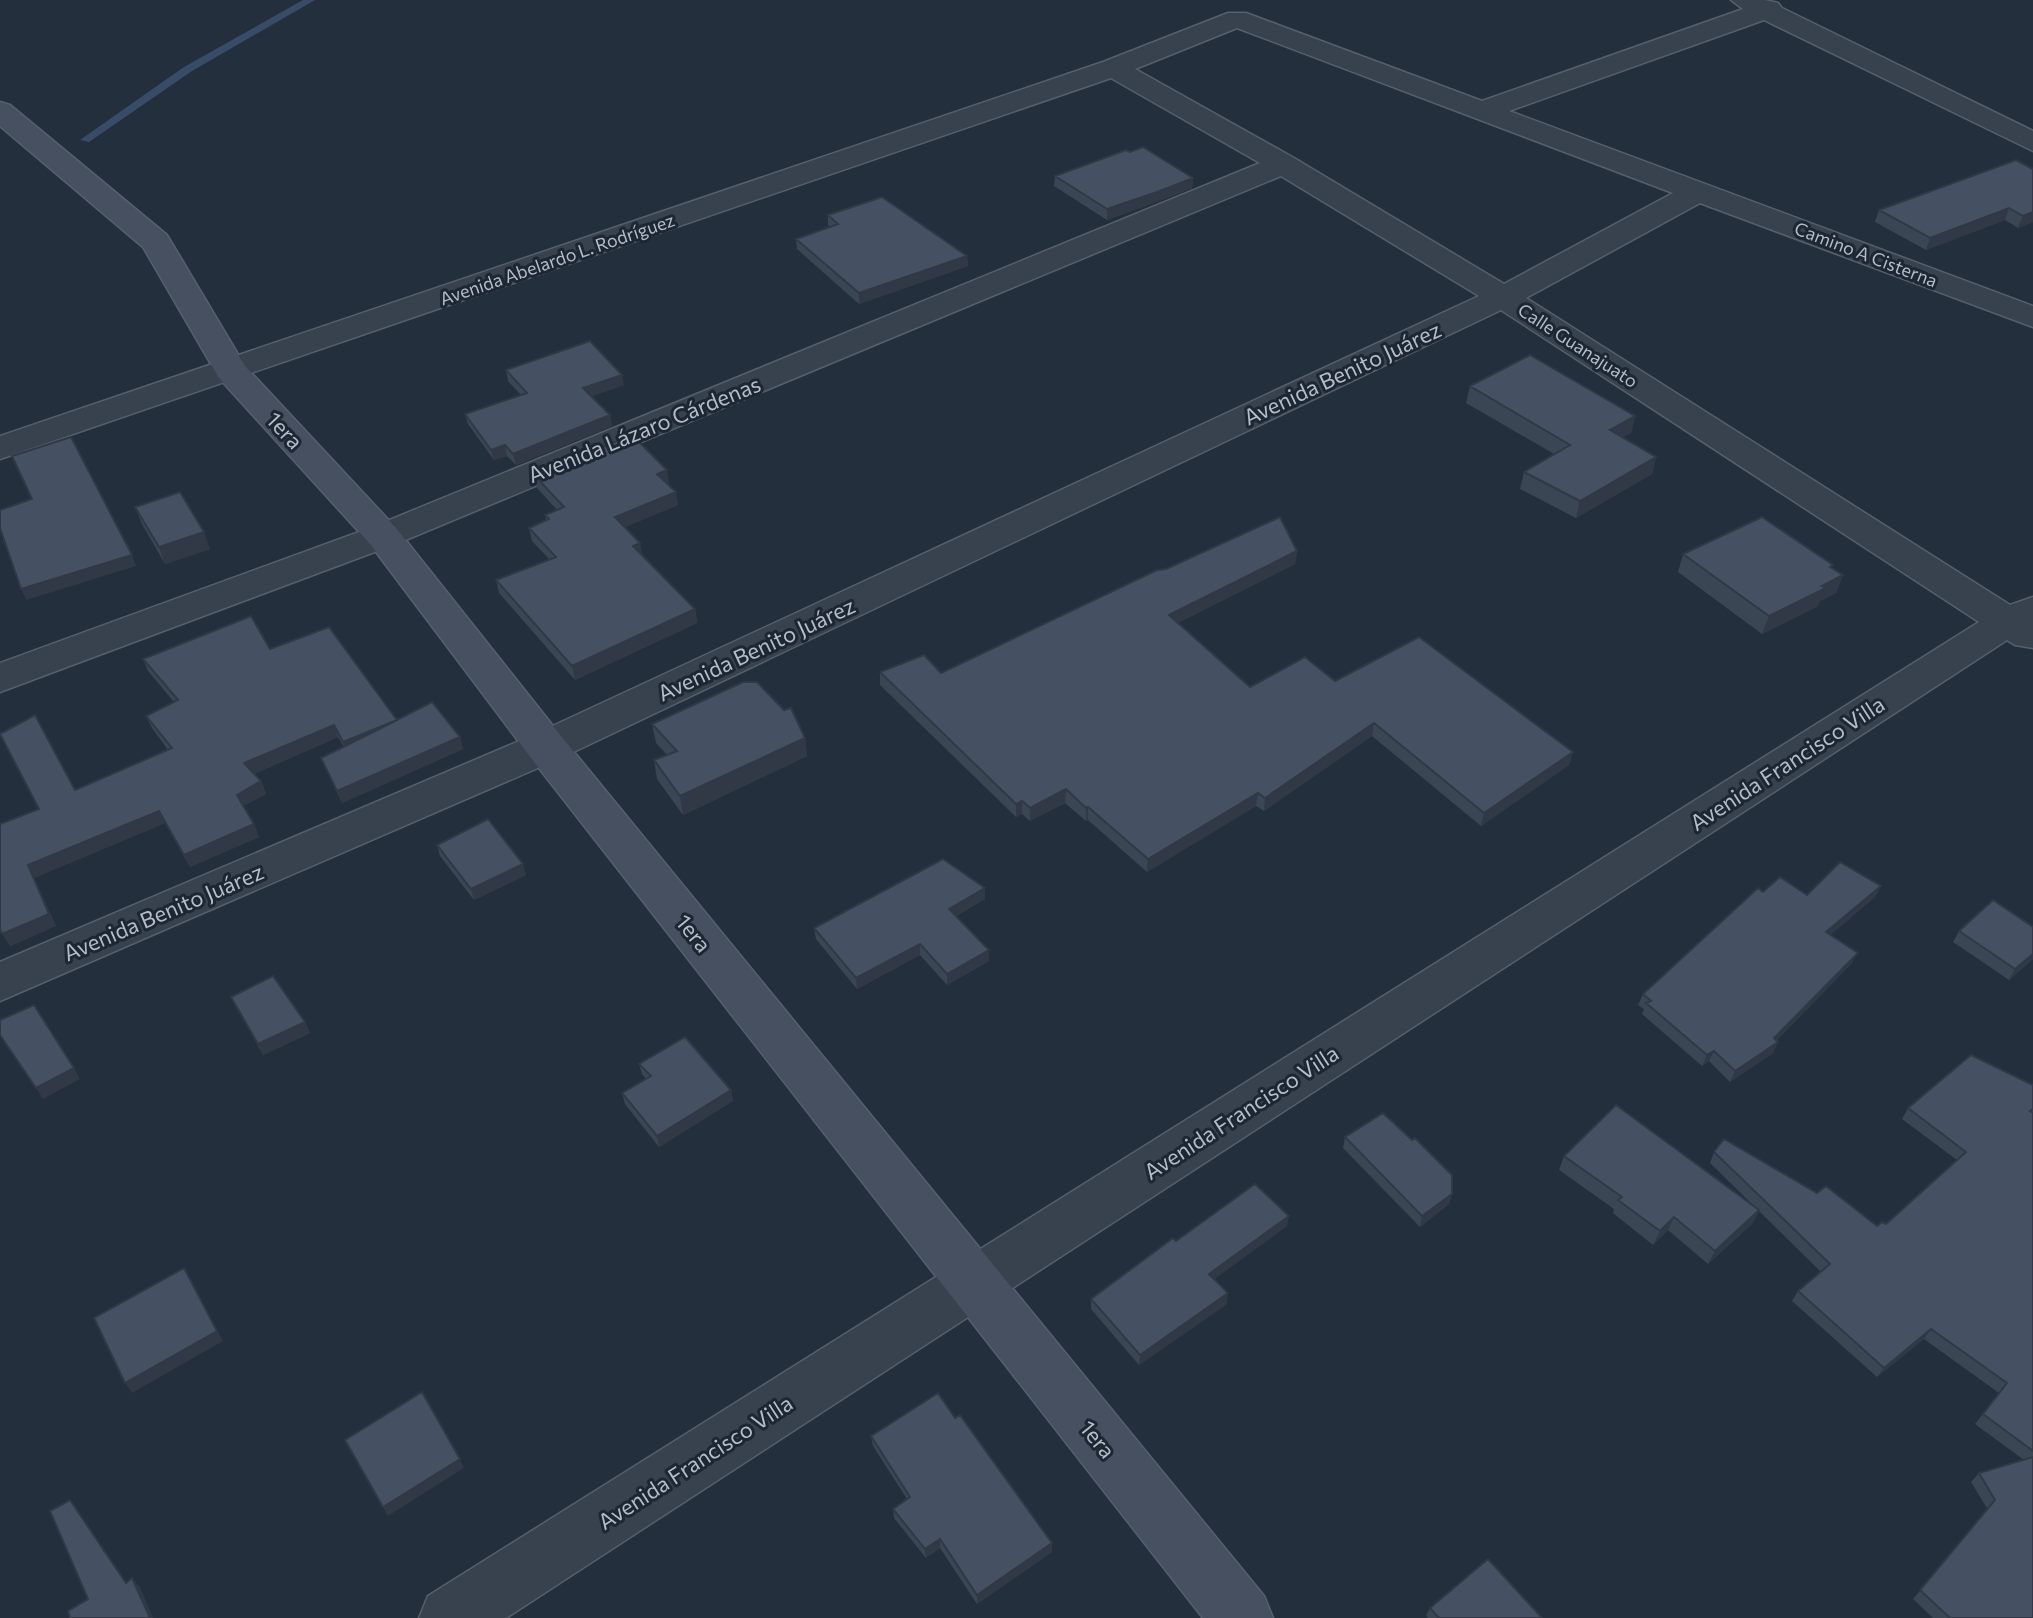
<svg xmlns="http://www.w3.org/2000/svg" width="2033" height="1618" viewBox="0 0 2033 1618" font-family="Commissioner,sans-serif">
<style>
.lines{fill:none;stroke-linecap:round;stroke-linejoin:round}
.stream{fill:#394c67;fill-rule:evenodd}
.street-casing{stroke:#565f6c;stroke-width:3}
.secondary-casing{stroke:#565f6c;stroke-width:3}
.street{fill:#38414e;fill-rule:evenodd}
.secondary{fill:#465061;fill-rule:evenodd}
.wall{fill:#3b4654}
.shaded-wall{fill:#303945}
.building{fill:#455162;stroke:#303945;stroke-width:2}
.labels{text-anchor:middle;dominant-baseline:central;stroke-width:6;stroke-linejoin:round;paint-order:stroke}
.far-street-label{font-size:18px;fill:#b4bcc9;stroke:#1d2633}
.street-label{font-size:22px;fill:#b4bcc9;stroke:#1d2633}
</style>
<rect width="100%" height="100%" fill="#242f3e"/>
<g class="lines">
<path class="stream" d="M303 0H315L192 71 89 142 80 140 184 67Z"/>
<g class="street-casing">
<path id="street" d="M1731 0H1765L1778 3 1782 8 2033 131V151L1764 20 1509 111 2033 306V327L1700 203 1526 298 2010 605 2033 597V648L2015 645 2007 640 506 1618H419L428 1596 1979 622 1501 310 561 758 0 1001V962L531 736 1479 296 1281 176 396 544 0 692V663L370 528 1260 163 1111 78 0 459V436L1103 62 1228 13H1246L1482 101 1743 9ZM1237 28 1673 193 1504 284 1294 158 1135 69Z"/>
</g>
<g class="secondary-casing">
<path id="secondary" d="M0 102 10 105 167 235 245 366 396 528 561 736 1264 1596 1273 1618H1203L531 758 370 544 219 378 143 247 0 126Z"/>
</g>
<use href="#street" class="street"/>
<use href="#secondary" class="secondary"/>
</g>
<path class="wall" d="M1130 152 1193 178 1192 188 1159 201 1107 220 1054 186 1055 176Z
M2033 169V222L2018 228 2005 220 1926 250 1875 222 1879 210Z
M828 215 967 256 968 266 859 304 797 249 796 239 830 227 828 225Z
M506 370 624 385 592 396 610 415 612 426 516 465 507 456 494 460 468 424 465 414 521 395 508 381Z
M1470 386 1635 416 1631 433 1623 437 1656 457 1652 474 1576 518 1520 489 1524 472 1554 454 1466 403Z
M534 475 669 483 667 484 676 492 678 505 625 527 643 556 695 609 697 623 575 680 499 593 496 580 549 559 532 541 529 528 546 520 545 515 557 510 537 488Z
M135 507 210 549 165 564 142 524Z
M1297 551 1295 564 1178 623 1250 687 1335 681 1573 752 1569 765 1481 826 1372 736 1264 811 1256 806 1147 872 1088 820 1086 821 1065 803 1030 821 1022 814 1016 817 880 685V672L941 673Z
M1683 554 1832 568 1843 575 1836 593 1820 601 1818 606 1762 634 1678 572Z
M270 649 397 720 460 737 463 749 342 803 321 758 344 747 338 737 254 774 261 781 266 794 243 806 254 824 259 837 190 867 165 823 34 878 56 926 10 946 39 809 75 790 168 750 152 728 146 716 174 702 148 671 143 659Z
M652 724 805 738 807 756 683 815 657 779 654 760 667 755 656 743Z
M437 845 523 864 526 875 474 900 440 856Z
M1881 886 1875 897 1830 935 1852 963 1777 1040 1778 1042 1773 1053 1730 1082 1709 1061 1702 1066 1642 1014 1644 1009 1638 1005 1643 994 1763 892 1807 895Z
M985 899 956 916 989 961 947 985 920 955 857 989 816 939 814 928Z
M2033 927V959L2009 980 1953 942 1959 931Z
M231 997 305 1022 310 1033 263 1055Z
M639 1064 731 1090 733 1101 659 1147 625 1104 622 1093 646 1079 642 1074Z
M2033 1085V1618H1933L1913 1599 1988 1510 1971 1482 1979 1473 2024 1460 1975 1424 1999 1393 1924 1339 1877 1377 1792 1301 1798 1291 1821 1272 1759 1211 1752 1224 1708 1264 1668 1230 1653 1245 1613 1213 1614 1209 1559 1170 1564 1156 1756 1208 1710 1163 1714 1152 1817 1193 1877 1226 1886 1224 1957 1160 1902 1119 1908 1108Z
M1345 1137 1412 1140 1452 1194 1449 1204 1420 1227 1343 1148Z
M1287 1226 1214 1279 1227 1304 1139 1365 1091 1309V1299L1176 1241Z
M871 1436 1052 1552 977 1604 940 1548 926 1558 894 1518 893 1509 907 1499 873 1446Z
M1430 1608 1542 1618H1428L1426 1616Z"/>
<path class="shaded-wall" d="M1193 178 1192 188 1159 201 1107 220V209Z
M2009 208 2005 220 1926 250 1930 238Z
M2033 212V222L2018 228 2023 216Z
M967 256 968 266 859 304V293Z
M622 375 624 385 585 399 583 388Z
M610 415 612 426 516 465 513 454Z
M1635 416 1631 433 1606 447 1610 430Z
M505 445 507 456 494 460 491 450Z
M1656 457 1652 474 1576 518 1580 501Z
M667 470 669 483 659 487 657 474Z
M676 492 678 505 618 530 615 517Z
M204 532 210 549 165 564 159 547Z
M640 543 643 557 633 546Z
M1297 551 1295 564 1168 628 1169 615Z
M132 555 136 566 26 600 21 589Z
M1843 575 1836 593 1820 601 1818 606 1762 634 1769 616Z
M695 609 697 623 575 680 572 666Z
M397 720 347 754 343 742Z
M1374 723 1372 736 1264 811 1265 798Z
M334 725 338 737 249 776 244 763Z
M460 737 463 749 342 803 337 791Z
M805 738 807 756 683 815 680 796Z
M1573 752 1569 765 1481 826 1484 813Z
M261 781 266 794 242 807 237 795Z
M1066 789 1065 803 1030 821V808Z
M1258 793 1256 806 1147 872 1148 859Z
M1022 801V814L1016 817V804Z
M1088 807V820L1086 821V808Z
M159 811 165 823 34 878 56 926 10 946 2 934 28 865Z
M254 824 259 837 190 867 184 855Z
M523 864 526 875 474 900 471 889Z
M1881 886 1875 897 1821 943 1826 932Z
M985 888V899L950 919 949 909Z
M920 944V955L857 989 856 978Z
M989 950V961L947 985V974Z
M1858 953 1852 963 1769 1048 1778 1042 1773 1053 1730 1082 1735 1071 1774 1038Z
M2033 954V959L2009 980 2015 969Z
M305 1022 310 1033 263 1055 258 1044Z
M1714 1051 1709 1061 1702 1066 1707 1055Z
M74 1068 80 1079 43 1099 36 1088Z
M731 1090 733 1101 659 1147 657 1136Z
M1452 1194 1449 1204 1420 1227 1422 1216Z
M1759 1210 1752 1224 1708 1264 1715 1251Z
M1289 1216 1287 1226 1208 1284 1209 1274Z
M1674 1217 1668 1230 1653 1245 1660 1231Z
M184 1268 223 1341 132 1393 125 1383Z
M1228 1293 1227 1304 1139 1365 1140 1355Z
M1931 1329 1924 1339 1877 1377 1884 1368Z
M460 1459 464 1468 388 1516 383 1507Z
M70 1500 77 1510 133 1592 126 1583Z
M940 1539V1548L926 1558 925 1549Z
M1052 1543V1552L977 1604V1595Z
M132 1578 140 1587 153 1618H150Z"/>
<path class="building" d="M1143 147 1193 178 1160 191 1107 209 1055 176 1126 150 1130 152Z
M2016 160 2033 169V212L2023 216 2009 208 1930 238 1879 210Z
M882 197 967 256 859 293 796 239 838 224 828 215Z
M590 341 622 375 583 388 610 415 513 454 505 445 491 450 465 414 527 393 506 370Z
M1530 355 1635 416 1610 430 1656 457 1580 501 1524 472 1570 445 1470 386Z
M632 435 667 470 657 474 676 492 615 517 640 543 633 546 695 609 572 666 496 580 556 557 529 528 549 519 545 515 564 507 534 475Z
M71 437 132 555 21 589 0 528V510L32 499 12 456Z
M180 492 204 532 159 547 135 507Z
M1280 517 1297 551 1169 615 1250 687 1305 657 1335 681 1419 637 1573 752 1484 813 1374 723 1265 798 1258 793 1148 859 1088 807 1086 808 1066 789 1030 808 1022 801 1016 804 880 672 924 655 941 673 1157 570 1166 569Z
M1762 517 1833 565 1830 567 1843 575 1822 586 1826 588 1769 616 1683 554Z
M251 616 270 649 329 627 397 720 432 702 460 737 337 791 321 758 397 720 343 742 334 725 244 763 261 781 237 795 254 824 184 855 159 811 28 865 49 914 2 934 0 929V824L39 809 0 734 35 715 75 790 172 748 146 716 178 700 143 659Z
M743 682H757L784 710 791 708 805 738 680 796 654 760 677 751 652 724Z
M488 819 523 864 471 889 437 845Z
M943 859 985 888 949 909 989 950 947 974 920 944 856 978 814 928Z
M1840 862 1881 886 1826 932 1858 953 1774 1038 1778 1042 1735 1071 1714 1051 1707 1055 1646 1003 1651 1001 1643 994 1758 888 1763 892 1780 877 1807 895Z
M1993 900 2033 927V954L2015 969 1959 931Z
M273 976 305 1022 258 1044 231 997Z
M34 1005 74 1068 36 1088 0 1035V1020Z
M685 1037 731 1090 657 1136 622 1093 651 1076 639 1064Z
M1971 1055 2033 1085V1109L2030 1111 2033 1113V1451L1983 1414 2007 1383 1931 1329 1884 1368 1798 1291 1830 1264 1714 1152 1724 1139 1817 1193 1826 1186 1877 1226 1882 1222 1886 1224 1966 1152 1908 1108Z
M1616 1105 1759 1210 1715 1251 1674 1217 1660 1231 1618 1200 1622 1197 1564 1156Z
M1383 1113 1412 1140 1415 1138 1452 1175V1194L1422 1216 1345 1137Z
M1255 1184 1289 1216 1209 1274 1228 1293 1140 1355 1091 1299 1173 1238 1176 1241Z
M184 1268 217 1331 125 1383 94 1318Z
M422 1392 460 1459 383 1507 345 1440Z
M938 1393 955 1418 960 1415 1052 1543 977 1595 940 1539 925 1549 893 1509 910 1497 871 1436Z
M2033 1457V1618H1950L1920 1590 1995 1500 1979 1473Z
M70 1500 126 1583 132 1578 150 1618H70L68 1611 88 1599 50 1511Z
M1488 1559 1542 1618H1439L1430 1608Z"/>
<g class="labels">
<g class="far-street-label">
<text transform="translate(1866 254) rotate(21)">Camino A Cisterna</text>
<text transform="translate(557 259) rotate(-19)">Avenida Abelardo L. Rodríguez</text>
<text transform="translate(1578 345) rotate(33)">Calle Guanajuato</text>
</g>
<g class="street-label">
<text transform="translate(1342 373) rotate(-25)">Avenida Benito Juárez</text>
<text transform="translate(644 429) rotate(-22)">Avenida Lázaro Cárdenas</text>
<text transform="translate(285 430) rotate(47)">1era</text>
<text transform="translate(756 649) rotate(-25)">Avenida Benito Juárez</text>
<text transform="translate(1787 763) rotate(-33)">Avenida Francisco Villa</text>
<text transform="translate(163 912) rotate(-23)">Avenida Benito Juárez</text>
<text transform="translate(694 933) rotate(51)">1era</text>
<text transform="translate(1241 1112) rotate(-33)">Avenida Francisco Villa</text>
<text transform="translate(1098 1439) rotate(51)">1era</text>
<text transform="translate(695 1462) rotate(-33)">Avenida Francisco Villa</text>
</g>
</g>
</svg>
